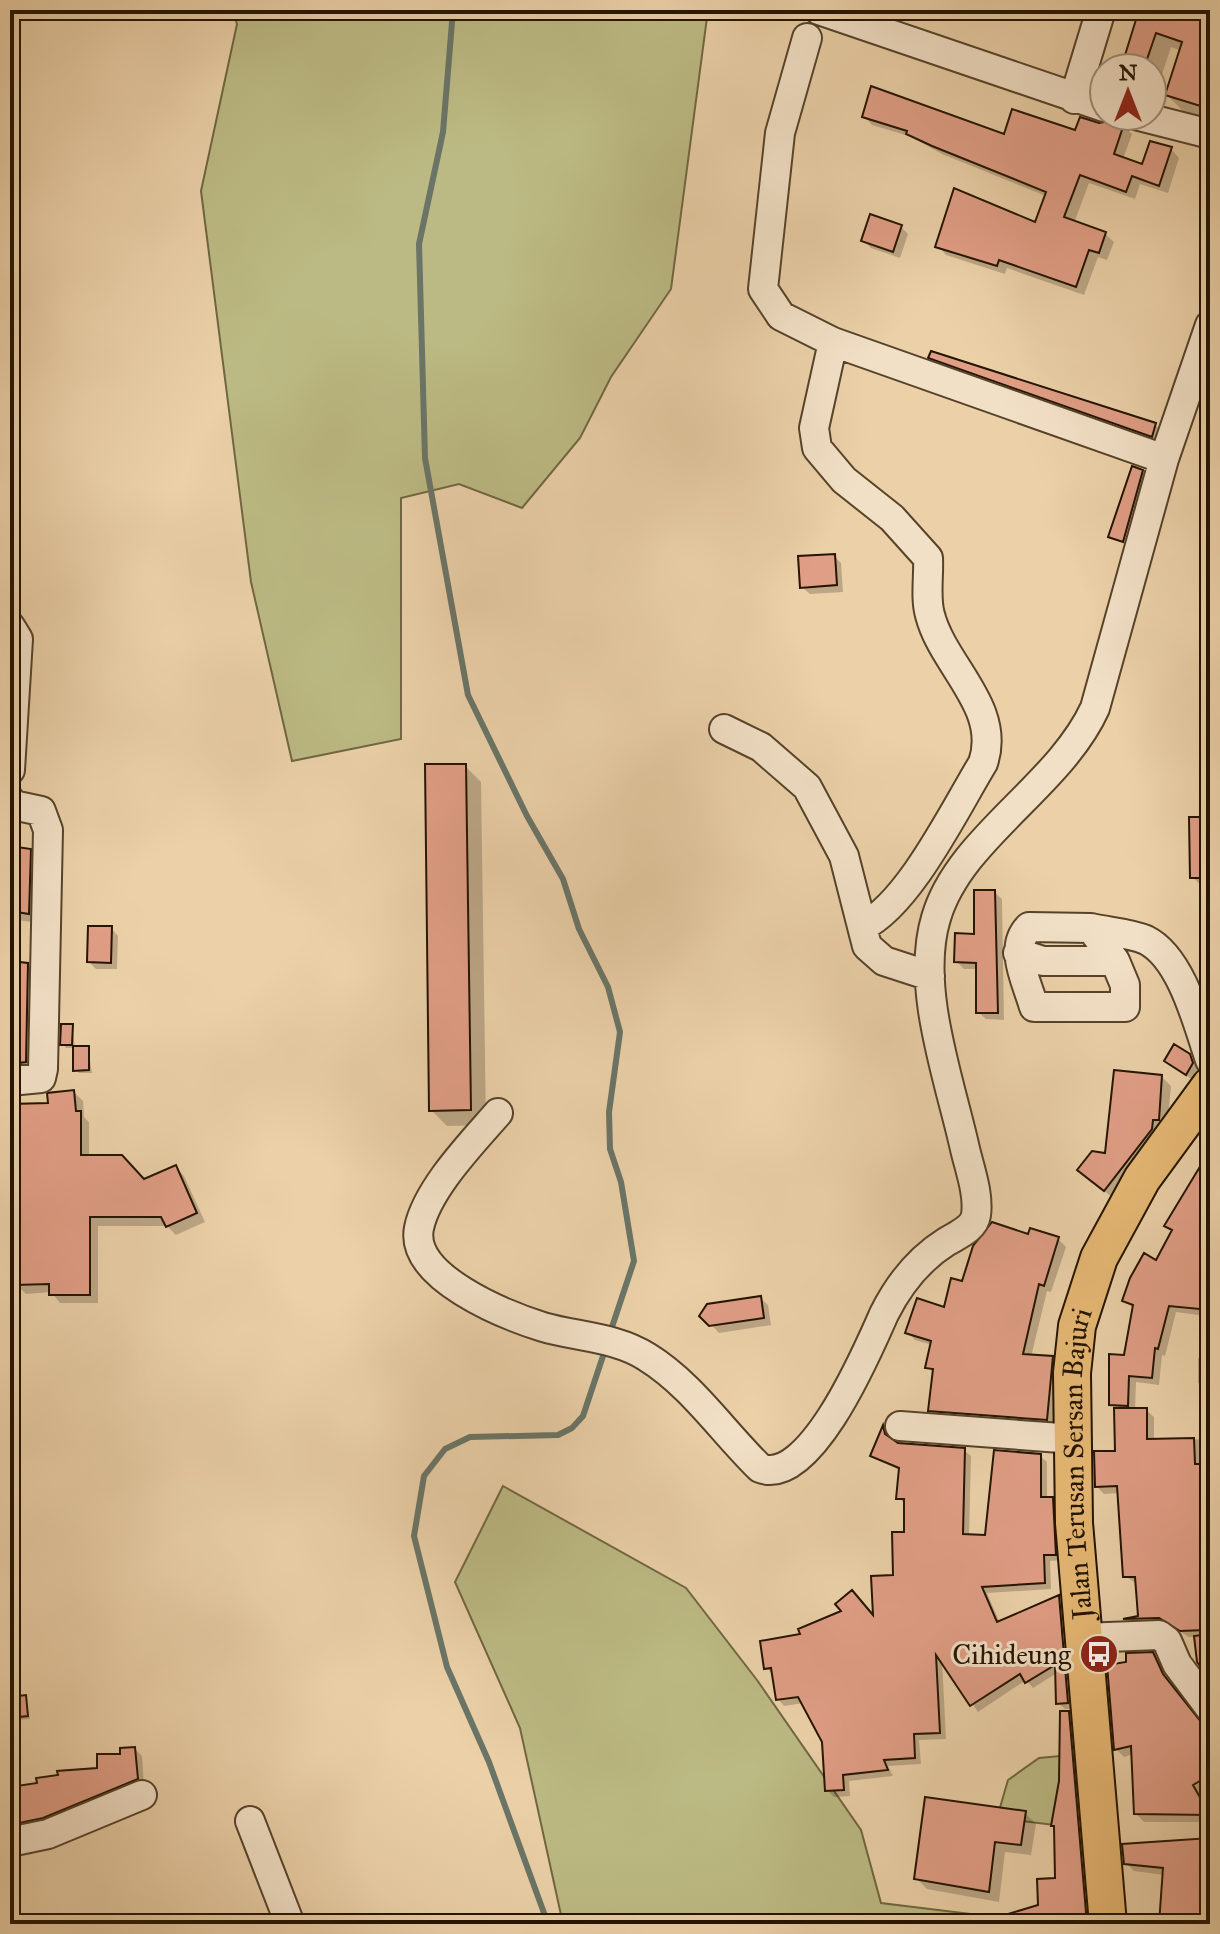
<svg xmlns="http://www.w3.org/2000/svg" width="1220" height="1934" viewBox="0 0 1220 1934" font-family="'IM FELL Great Primer',serif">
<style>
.green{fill:#bcba84;stroke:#706742;stroke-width:2}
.shadow{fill:#0003}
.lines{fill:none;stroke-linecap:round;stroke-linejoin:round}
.stream{stroke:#6a7567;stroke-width:6}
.building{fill:#e09e86;stroke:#241400;stroke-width:2}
.minor-casing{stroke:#56432a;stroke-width:32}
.major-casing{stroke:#241400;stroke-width:40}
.minor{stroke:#f2e0c6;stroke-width:28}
.major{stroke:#e6b874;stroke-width:36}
.labels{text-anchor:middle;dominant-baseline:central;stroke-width:6;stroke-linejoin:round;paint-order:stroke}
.street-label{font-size:28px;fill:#241400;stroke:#f2e0c6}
.poi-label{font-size:28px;fill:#241400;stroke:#f2e0c6;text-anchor:end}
</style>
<rect width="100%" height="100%" fill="#ebd0a8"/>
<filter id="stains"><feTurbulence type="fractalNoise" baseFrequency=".0025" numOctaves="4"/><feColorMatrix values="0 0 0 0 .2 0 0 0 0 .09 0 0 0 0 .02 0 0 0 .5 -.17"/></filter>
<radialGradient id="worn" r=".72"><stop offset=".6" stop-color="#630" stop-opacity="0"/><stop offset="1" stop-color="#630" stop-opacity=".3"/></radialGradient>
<path class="green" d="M232 10H708L671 289 611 377 580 438 522 508 459 484 401 498V739L292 761 251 582 201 191 237 24Z
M503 1486 686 1588 757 1680 861 1830 881 1903 996 1917 995 1924H563L520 1728 455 1582Z
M1081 1754 1070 1827 997 1818 1008 1780 1039 1758Z"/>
<path class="shadow" d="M1141 10H1210V119L1183 111 1167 95 1182 51 1171 47 1153 102 1152 68H1123Z
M864 116 1006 137 1123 125 1132 134 1123 159 1144 166 1171 149 1179 158 1168 193 1140 184 1135 199 1089 183 1074 223 1105 234 1114 242 1107 260 1098 257 1084 295 1007 268 1005 274 946 255 938 246 1036 224 1046 196 942 154 912 137 872 125Z
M901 227 908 234 900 258 871 248 863 240Z
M931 357 1155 425 1165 434 1161 445 940 367Z
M1142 471 1150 479 1131 548 1111 536Z
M834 556 841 563 843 592 810 594 802 587Z
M465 766 481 782 486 1125 447 1126 431 1110Z
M1210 819V887H1203L1192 877Z
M10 848 30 851 40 862 39 923 10 919Z
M994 892 1002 899 1004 1020 986 1019 978 1012V969H964L956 961 976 936Z
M111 928 118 936 117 969H96L89 962Z
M10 963 27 965 38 976 36 1072 10 1075Z
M72 1026 75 1048H66L63 1044Z
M88 1048 92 1073H79L75 1070Z
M1189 1055 1200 1071 1194 1081 1166 1061Z
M1162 1077 1171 1086 1167 1128 1114 1199 1079 1170 1107 1155Z
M74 1092 83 1101 84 1117 89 1122V1157L144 1181 175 1167 184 1176 205 1222 176 1235 167 1226H98V1303H60L51 1292 26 1294 19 1287H10V1126Z
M1210 1155V1391L1198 1383V1358H1204L1206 1316 1176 1312 1165 1356 1162 1355 1159 1385 1136 1382 1135 1410H1146L1154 1417V1441L1210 1439V1659L1197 1637H1189L1169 1625 1132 1626 1127 1621 1140 1618 1137 1584 1125 1576 1119 1493 1104 1494 1096 1486 1117 1453 1116 1409 1111 1404 1134 1309 1125 1300 1157 1263 1173 1232 1167 1226Z
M1029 1236 1058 1239 1066 1247 1051 1292 1047 1291 1031 1357 1052 1358 1060 1365 1054 1427 938 1418 930 1410 934 1374 928 1367 932 1345 915 1340 908 1332 946 1309 963 1283Z
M760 1298 768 1305 771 1325 719 1333 702 1315Z
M884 1428 897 1445 964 1450 971 1456 969 1536 986 1537 1040 1456 1047 1462V1499L1058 1505 1061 1560 1050 1561 1051 1589 987 1593 1000 1623 1059 1597 1065 1603 1074 1709H1065L1058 1703 1057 1673 1033 1688 1026 1680 978 1712 942 1660 946 1739 919 1740 921 1764 888 1766 893 1776 849 1781 850 1796 834 1797 827 1790 824 1742 804 1703 784 1706 778 1699 774 1675 766 1668 875 1619 895 1577 906 1534V1505L899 1498 901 1471 872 1456Z
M1153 1654 1210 1735V1822H1144L1136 1814 1134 1754 1124 1757 1116 1749Z
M25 1697 30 1719 16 1720 12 1717Z
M1068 1713 1076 1721 1094 1924H1010L1040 1907 1057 1880 1056 1828 1053 1825Z
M135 1749 142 1756 144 1786 10 1833V1789L99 1770Z
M1025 1813 1036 1824 1031 1855 1005 1852 999 1902 927 1889 916 1878Z
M1210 1840V1924H1161L1164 1875 1134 1871 1126 1863Z"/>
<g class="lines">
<path class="stream" d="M453 10 443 132 419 244 425 458 468 695 527 816 563 879 579 929 608 987 620 1032 609 1112 610 1149 621 1182 634 1261 610 1333
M548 1924 489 1762 447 1667 414 1536 424 1476 445 1449 470 1437 558 1435 572 1428 583 1416 606 1347"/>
</g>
<path class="building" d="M1139 10H1210V109L1165 95 1182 42 1156 33 1144 68H1121Z
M871 86 1004 134 1012 109 1075 130 1080 117 1099 123 1115 120 1124 124 1114 154 1142 164 1150 141 1172 147 1159 186 1132 176 1126 192 1080 175 1064 217 1106 232 1099 253 1089 250 1076 287 999 260 997 266 935 247 954 188 1035 222 1046 192 932 146 906 134 907 131 862 117Z
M870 214 902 225 893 252 861 241Z
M931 351 1156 423 1152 437 928 358Z
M1132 466 1143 470 1123 542 1108 537Z
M835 554 837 585 800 588 798 556Z
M425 764H466L471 1110 429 1111Z
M1189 817H1210V878H1190Z
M10 846 31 849 29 914 10 911Z
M974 890H995L998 1013H976V963L954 962 955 933 974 934Z
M88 926H112L111 963 87 962Z
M10 961 28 963 26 1062 10 1064Z
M61 1024H73L72 1045H60Z
M1174 1044 1190 1054 1193 1063 1186 1075 1164 1061Z
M73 1046H89V1070L73 1071Z
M1114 1070 1162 1075 1159 1120H1153L1152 1129 1104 1191 1077 1170 1092 1151 1105 1153Z
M74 1090 76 1111H81V1155H122L144 1179 176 1165 197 1213 166 1227 161 1217H90V1295H49V1284L15 1285V1279H10V1104L48 1103 47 1093Z
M1210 1150V1310L1169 1306 1158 1349 1155 1348 1152 1378 1129 1376 1128 1406 1109 1405V1354L1124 1355 1133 1305 1122 1301 1130 1278 1144 1253 1156 1260 1172 1230 1164 1226Z
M992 1222 1028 1234 1030 1228 1059 1237 1044 1286 1039 1284 1023 1354 1053 1356 1047 1420 928 1411 933 1369 925 1368 931 1341 905 1333 917 1298 944 1307 951 1278 962 1281 973 1246Z
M761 1296 764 1318 709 1326 699 1316 707 1304Z
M1114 1408H1147V1439L1194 1438 1195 1464H1210V1604H1205L1206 1630 1180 1631 1159 1618 1123 1619 1138 1616 1135 1577H1123L1117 1486 1095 1487 1094 1451H1115Z
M883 1425 885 1434 898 1443 965 1448 963 1534 985 1535 994 1450 1041 1454V1497H1053L1056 1555H1044L1045 1583 982 1587 997 1622 1059 1595 1068 1703 1056 1704 1055 1665 1025 1683 1020 1674 970 1706 936 1655 940 1733 914 1734 915 1758 884 1760 888 1770 843 1775 844 1790 825 1791 822 1742 798 1697 776 1700 771 1668 764 1669 760 1641 800 1634 798 1629 841 1611 835 1604 852 1590 873 1615 871 1576 893 1575 892 1532H904V1499H896L899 1468 870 1456Z
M1210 1634V1680L1197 1662 1194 1636Z
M1153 1652 1163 1674 1201 1722 1210 1740V1775L1193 1785 1210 1815 1134 1814 1131 1746 1114 1750 1107 1665 1126 1662V1653Z
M26 1695 28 1716 10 1718V1697Z
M1060 1711H1069L1087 1924H989L988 1920 1038 1905 1037 1879 1055 1878 1054 1826H1051L1059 1781Z
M135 1747 138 1779 43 1818 10 1825V1787L37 1783 36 1778 58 1775 57 1771 97 1768V1754H120V1748Z
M925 1797 1026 1811 1021 1845 995 1842 989 1892 914 1879Z
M1210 1838V1924H1159L1163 1868 1124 1864 1122 1844Z"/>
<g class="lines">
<g class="minor-casing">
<path id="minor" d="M819 10 1104 107
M807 38 780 133 763 289 781 316 833 342 1164 459
M1074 99 1101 10
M1139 116 1210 134
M833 342 814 428 817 448 844 480 892 518 928 558C929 576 925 598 930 615 943 666 1002 707 983 763 955 809 909 904 863 926
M10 626 18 639 10 770
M724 729 761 747 807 787 844 856 867 946 884 961 930 976
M10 800 13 805 41 811 48 830 43 1069 41 1078 10 1081
M1091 928C1108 932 1130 933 1146 940 1182 958 1198 1025 1210 1060
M1018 953 1043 961H1115L1091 928 1029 927C1008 948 1027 982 1034 1007H1125V985L1115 961
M498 1113C472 1143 427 1189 419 1228 409 1277 505 1315 543 1327 577 1337 616 1337 647 1357 691 1384 723 1432 760 1468 810 1488 868 1350 884 1314 898 1286 919 1259 946 1242 957 1235 974 1229 976 1215 979 1194 970 1170 965 1149 950 1081 915 987 936 918 959 838 1059 787 1095 708L1164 459 1210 325
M900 1426 1074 1439
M1083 1638 1159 1635 1167 1641 1177 1664 1210 1708
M250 1821 290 1924
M10 1842 48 1834 142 1795"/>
</g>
<g class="major-casing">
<g id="major">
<path id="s1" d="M1108 1924 1074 1523 1072 1373 1077 1326 1099 1258 1142 1179 1210 1086"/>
</g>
</g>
<use href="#minor" class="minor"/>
<use href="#major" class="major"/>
</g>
<defs>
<g id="bus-disc" transform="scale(2)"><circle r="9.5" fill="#8f2418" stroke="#f2e0c6"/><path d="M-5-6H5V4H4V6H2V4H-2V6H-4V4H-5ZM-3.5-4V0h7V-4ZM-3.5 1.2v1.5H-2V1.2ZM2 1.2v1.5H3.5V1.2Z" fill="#fff"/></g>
</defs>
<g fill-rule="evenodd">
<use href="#bus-disc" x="1099" y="1654"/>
</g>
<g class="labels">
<g class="street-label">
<text stroke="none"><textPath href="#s1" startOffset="462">Jalan Terusan Sersan Bajuri</textPath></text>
</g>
<g class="poi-label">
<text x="1071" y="1654">Cihideung</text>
</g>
</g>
<rect width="1220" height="1934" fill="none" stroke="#ebd0a8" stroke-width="40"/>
<rect x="12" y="12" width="1196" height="1910" fill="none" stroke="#241400" stroke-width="4"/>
<rect x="20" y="20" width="1180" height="1894" fill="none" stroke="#241400" stroke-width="2"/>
<g transform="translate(1128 92)"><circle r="38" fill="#f2e0c6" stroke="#a08e77" stroke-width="2"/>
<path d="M0-6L14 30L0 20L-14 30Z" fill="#8f2418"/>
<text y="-12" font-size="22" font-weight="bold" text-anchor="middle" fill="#241400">N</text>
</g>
<rect width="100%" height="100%" filter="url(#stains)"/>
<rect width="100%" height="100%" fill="url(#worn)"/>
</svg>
